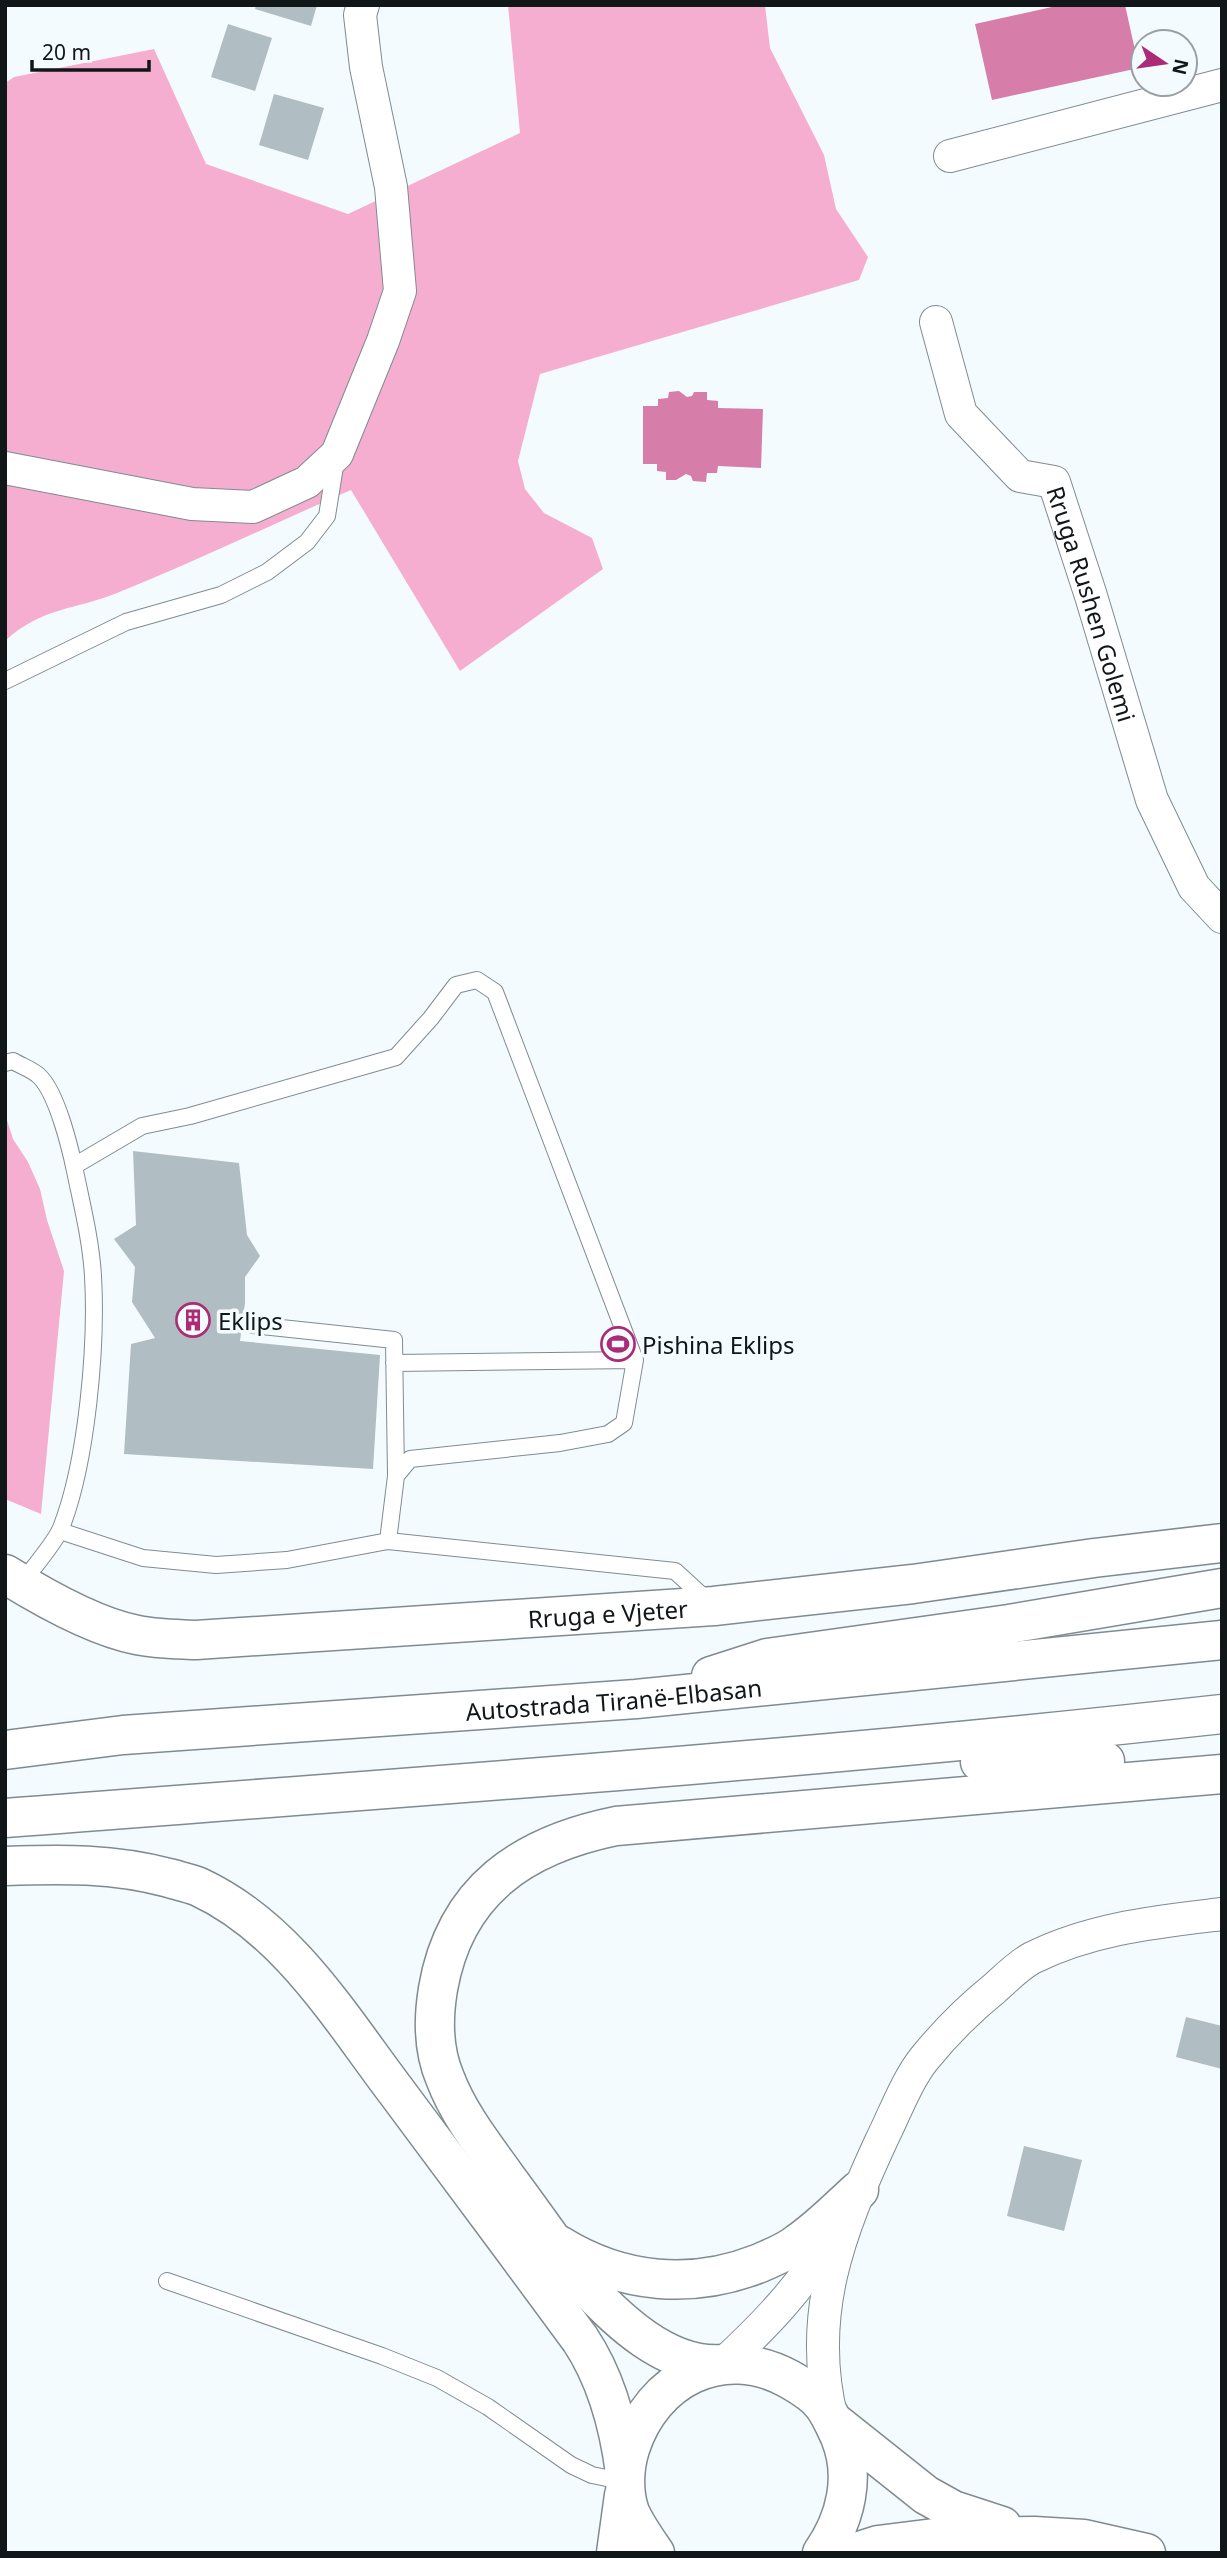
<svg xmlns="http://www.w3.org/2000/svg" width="1227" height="2558" viewBox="0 0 1227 2558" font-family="'Noto Sans',sans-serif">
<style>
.green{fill:#f5aed0}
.water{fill:#d67da9}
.building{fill:#b0bdc2}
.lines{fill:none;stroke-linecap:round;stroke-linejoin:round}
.lane-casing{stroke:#808b90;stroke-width:18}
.street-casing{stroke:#808b90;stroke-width:34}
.secondary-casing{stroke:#808b90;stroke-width:41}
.primary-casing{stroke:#808b90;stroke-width:41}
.highway-casing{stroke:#808b90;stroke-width:41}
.lane{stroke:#fff;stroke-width:16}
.street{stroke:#fff;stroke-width:32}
.secondary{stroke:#fff;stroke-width:38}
.primary{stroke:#fff;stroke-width:38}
.highway{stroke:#fff;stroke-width:38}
.labels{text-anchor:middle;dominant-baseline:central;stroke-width:7;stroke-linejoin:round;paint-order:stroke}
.street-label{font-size:24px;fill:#111618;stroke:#f3fbfe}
.poi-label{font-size:24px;fill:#111618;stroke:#f3fbfe;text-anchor:start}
</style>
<rect width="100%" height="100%" fill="#f3fbfe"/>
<path class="green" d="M508 5H765L770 48 824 155 836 209 868 257 859 280 540 374 518 461 525 489 544 513 592 538 603 569 460 671 351 490C273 524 196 561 117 593 75 610 42 607 5 641V83L14 77 154 49 206 164 348 214 520 133Z
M5 1114 13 1139 28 1162 40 1189 47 1220 64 1271 41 1514 5 1499Z"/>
<path class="water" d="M1061 5H1125L1139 68 992 100 975 24Z
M679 391 687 397 692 396 694 392H707V400L718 401V408L763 409 761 468 718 466 717 473H707L706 482 693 481 691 476 686 474 676 480H666V472L657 471V464H643V406H658V399L668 398 669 392Z"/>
<path class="building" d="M256 5H317L311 26 255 9Z
M228 24 272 38 255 91 211 77Z
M274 94 324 108 308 160 259 145Z
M133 1151 239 1163 247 1235 260 1256 245 1277V1303L240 1341 380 1355 373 1469 124 1454 131 1344 155 1338 132 1302 135 1267 114 1239 136 1225Z
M1186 2017 1222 2026V2069L1176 2057Z
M1024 2146 1082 2160 1064 2231 1007 2216Z"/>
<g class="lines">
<g class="lane-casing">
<path id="lane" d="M5 681 126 622 221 595 267 572 307 542 327 516 336 460
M5 1063 13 1061C21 1066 34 1070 40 1077 57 1094 70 1147 75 1171 82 1205 91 1241 93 1276 97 1346 87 1462 61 1528 55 1543 32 1569 21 1584
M74 1166 142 1126 190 1116 396 1057 431 1018 456 985 477 980 495 992 635 1360 624 1423 608 1434 560 1443 410 1459 396 1476 388 1541 675 1571 710 1603
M253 1325 394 1340 396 1476
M394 1363 635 1360
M60 1531 143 1558 216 1565 287 1560 388 1541
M167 2281 382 2356 437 2378 488 2407 571 2465 592 2475 626 2482"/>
</g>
<g class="street-casing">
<g id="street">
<path d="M950 156 1222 85"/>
<path id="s1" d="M936 322 961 414 1020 476 1054 482 1091 596 1152 800 1194 887 1222 917"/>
<path d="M5 468 192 504 253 507 307 482 337 454 383 341 400 291 391 187 366 67 360 15 363 5"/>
<path d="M723 2364C764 2326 801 2288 830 2239"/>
<path d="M832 2419C806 2316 839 2232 882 2139 894 2115 907 2080 924 2059 945 2033 969 2009 995 1988 1006 1978 1019 1965 1032 1958 1092 1928 1156 1922 1222 1914"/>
</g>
</g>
<g class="secondary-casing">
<path id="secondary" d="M833 2421 926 2495 953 2510 1002 2526
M616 2553 624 2495
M655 2553C646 2540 636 2526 630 2512 623 2493 624 2468 630 2449 652 2379 722 2342 789 2379 801 2386 814 2393 823 2405 830 2414 835 2426 840 2437 856 2476 846 2519 822 2553
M853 2553 878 2545 942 2537 1034 2536 1084 2539 1146 2553"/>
</g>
<g class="primary-casing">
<g id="primary">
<path id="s2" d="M5 1574C42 1597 95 1627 137 1635 156 1639 177 1639 196 1640L714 1606 913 1584 1094 1558 1222 1543"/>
</g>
</g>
<g class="highway-casing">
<g id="highway">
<path d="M711 1676 767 1658 1009 1624 1222 1588"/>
<path id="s3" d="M5 1750 123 1735 636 1699 1222 1640"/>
<path d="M980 1762 1105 1761"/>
<path d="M5 1818C411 1787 817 1759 1222 1714"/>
<path d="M5 1866C62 1864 113 1863 169 1878 179 1881 190 1883 199 1887 287 1928 340 2017 396 2091 458 2174 519 2256 580 2339 606 2378 619 2426 625 2473"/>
<path d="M559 2245C622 2284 692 2290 760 2263 773 2257 787 2252 798 2243 820 2228 839 2208 859 2190"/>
<path d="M723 2364C667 2369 616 2319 581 2281 556 2246 532 2212 506 2177 484 2146 459 2115 445 2078 433 2050 433 2019 438 1989 455 1890 523 1845 616 1826L1222 1774"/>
</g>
</g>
<use href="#lane" class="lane"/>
<use href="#street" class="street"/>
<use href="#secondary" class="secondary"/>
<use href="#primary" class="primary"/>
<use href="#highway" class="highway"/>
</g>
<defs>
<g id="building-ring" transform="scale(1.75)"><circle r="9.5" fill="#f3fbfe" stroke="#ac2b77" stroke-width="1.5"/><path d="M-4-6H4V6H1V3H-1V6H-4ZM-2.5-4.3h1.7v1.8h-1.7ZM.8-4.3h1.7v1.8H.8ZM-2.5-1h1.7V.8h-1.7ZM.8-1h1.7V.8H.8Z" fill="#ac2b77"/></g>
<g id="stadium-ring" transform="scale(1.75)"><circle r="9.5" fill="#f3fbfe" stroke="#ac2b77" stroke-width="1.5"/><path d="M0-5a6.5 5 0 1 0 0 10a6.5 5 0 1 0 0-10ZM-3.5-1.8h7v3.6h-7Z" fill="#ac2b77"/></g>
</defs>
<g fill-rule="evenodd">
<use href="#building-ring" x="193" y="1320"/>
<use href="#stadium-ring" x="618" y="1344"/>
</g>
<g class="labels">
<g class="street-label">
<text stroke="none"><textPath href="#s1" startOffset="343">Rruga Rushen Golemi</textPath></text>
<text stroke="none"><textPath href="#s2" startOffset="618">Rruga e Vjeter</textPath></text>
<text stroke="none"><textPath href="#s3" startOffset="611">Autostrada Tiranë-Elbasan</textPath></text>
</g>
<g class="poi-label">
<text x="218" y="1320">Eklips</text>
<text x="642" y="1344">Pishina Eklips</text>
</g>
</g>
<rect width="1227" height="2558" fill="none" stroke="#111618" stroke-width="14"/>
<g transform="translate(1164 63) rotate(103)"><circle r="33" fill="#f3fbfe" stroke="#999fa2" stroke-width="2"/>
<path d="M0-5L12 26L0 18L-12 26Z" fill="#ac2b77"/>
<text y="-10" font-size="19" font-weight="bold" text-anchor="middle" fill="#111618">N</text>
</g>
<path d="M32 60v10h117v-10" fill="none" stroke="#111618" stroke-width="3.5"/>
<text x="42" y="60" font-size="21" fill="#111618" stroke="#f3fbfe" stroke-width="5" paint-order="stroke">20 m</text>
</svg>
